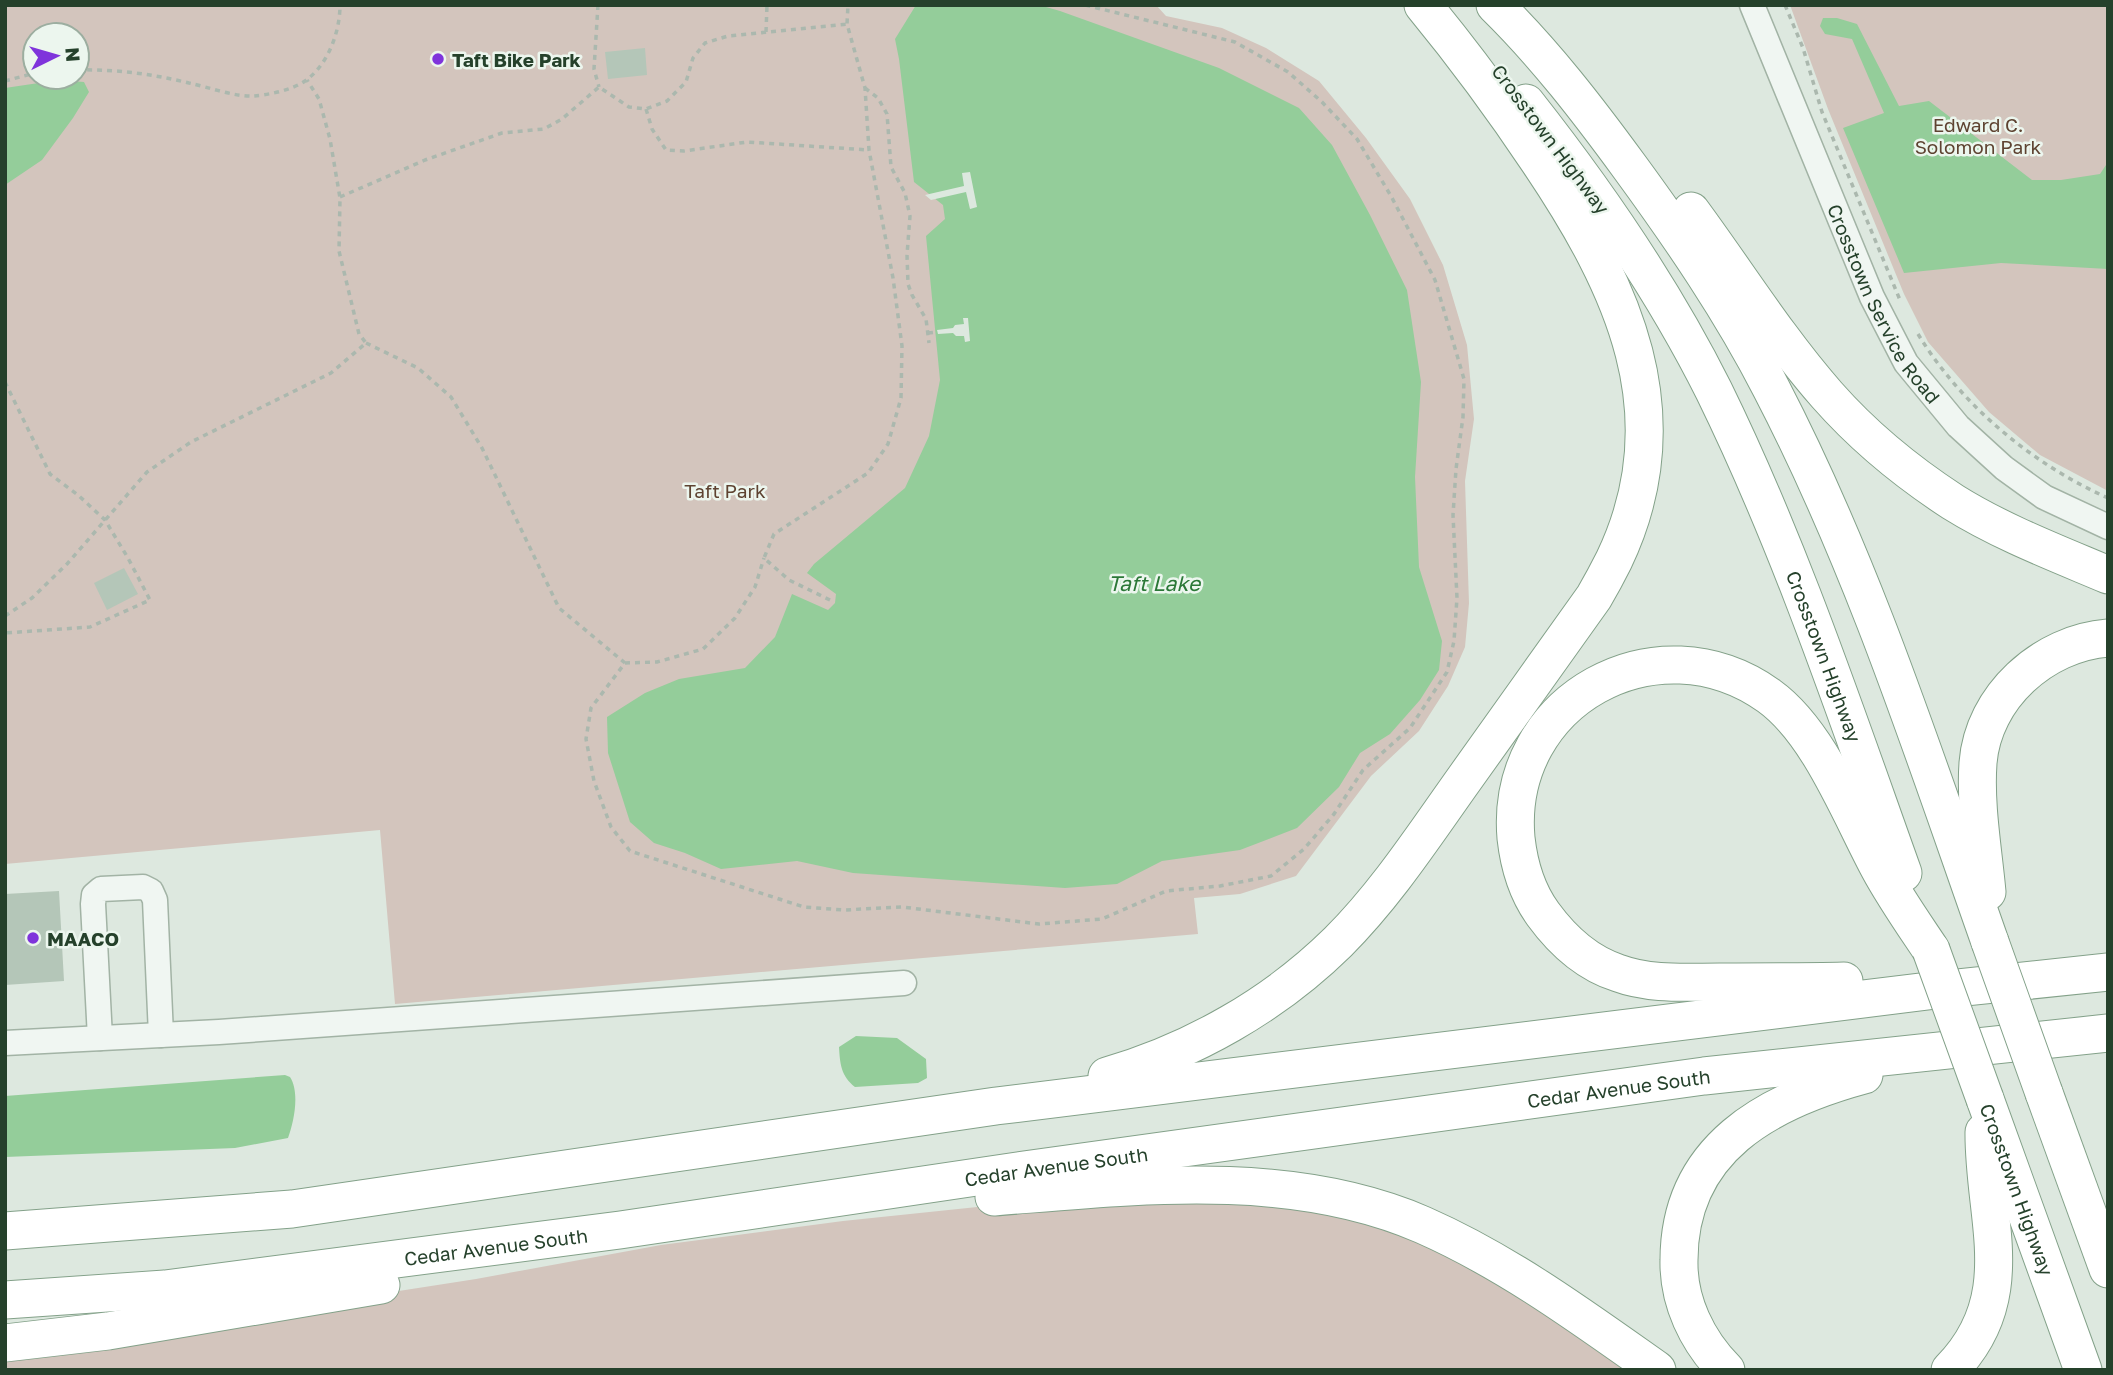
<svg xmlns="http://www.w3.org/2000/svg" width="2113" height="1375" viewBox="0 0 2113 1375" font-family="'Golos Text',sans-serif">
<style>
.green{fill:#d3c5bd;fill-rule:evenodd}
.water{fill:#94cd9a}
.pier{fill:#dde8df}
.building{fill:#b4c6b8}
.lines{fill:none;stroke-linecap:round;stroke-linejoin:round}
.minor-casing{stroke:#a2b3a5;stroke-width:27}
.highway-casing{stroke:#83a189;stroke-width:39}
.path{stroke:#abb8ae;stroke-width:3.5;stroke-dasharray:5 5;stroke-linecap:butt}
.minor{stroke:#f0f6f2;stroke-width:24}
.highway{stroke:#fff;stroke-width:37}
.highway-bridge-casing{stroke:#83a189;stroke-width:39;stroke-linecap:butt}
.highway-bridge{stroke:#fff;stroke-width:37}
.poi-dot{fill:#7f34db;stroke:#ecf6ee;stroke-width:2.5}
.labels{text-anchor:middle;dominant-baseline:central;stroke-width:5;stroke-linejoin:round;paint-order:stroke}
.poi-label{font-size:19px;font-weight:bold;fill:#25412b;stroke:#ecf6ee;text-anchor:start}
.park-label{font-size:19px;fill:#5e4331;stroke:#ecf6ee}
.street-label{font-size:19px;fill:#25412b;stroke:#ecf6ee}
.water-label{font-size:21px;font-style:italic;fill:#2b7837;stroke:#ecf6ee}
</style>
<rect width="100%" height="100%" fill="#dde8df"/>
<path class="green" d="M5 5H1156L1166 16 1222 28 1266 48 1319 81 1366 138 1410 199 1443 265 1467 345 1474 419 1465 481 1469 603 1465 647 1448 686 1419 731 1371 776 1296 876 1240 894 1194 898 1198 934 395 1004 380 830 5 864ZM35 35H77V77H35Z
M1790 5H2108V491L2040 455 1989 412 1928 342 1904 294 1828 109Z
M1278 1196 1447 1243 1644 1370H5V1352L476 1279 661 1245 843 1221 1034 1201Z"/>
<path class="water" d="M916 5H1039L1060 11 1219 68 1299 108 1332 145 1370 215 1407 290 1421 382 1415 477 1419 567 1442 641 1439 670 1420 700 1390 734 1360 753 1339 787 1297 828 1240 850 1162 861 1117 884 1065 888 853 873 797 861 721 869 685 853 654 843 630 822 608 753 607 717 645 693 679 679 745 668 775 637 792 594 828 610 835 603 836 594 807 573 814 564 905 488 929 436 940 380 926 236 945 219 943 205 914 182 899 59 895 39Z
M1823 18H1837L1857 24 1899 106 1929 101 2032 180H2061L2100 174 2108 162V269L2001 263 1904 273 1843 128 1884 113 1852 39 1825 34 1820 26Z
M59 80 84 82 89 92 73 118 42 160 5 185V88Z
M856 1036 897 1038 926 1059 927 1078 918 1083 855 1087C841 1076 840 1064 839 1047Z
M285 1075 290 1077C300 1092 294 1122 288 1138L235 1148 5 1157V1096Z"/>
<path class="pier" d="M970 172 977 207 970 209 966 192 931 200 925 195 964 186 962 173Z
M963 318H968L970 341 965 342 964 336H956L953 333 938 334 937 330 953 328 955 325 964 324Z"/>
<path class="building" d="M645 48 647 75 608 79 605 52Z
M124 568 138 594 107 610 94 583Z
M59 891 64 981 5 985V894Z"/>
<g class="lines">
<g class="minor-casing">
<g id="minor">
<path id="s1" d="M1752 5 1872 297 1906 363 1958 426 2004 468 2044 497 2108 527"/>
<path d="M100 1038 93 904 94 895 101 889 143 887 151 891 155 900 161 1035"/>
<path d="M5 1043 219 1032 904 983"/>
</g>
</g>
<g class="highway-casing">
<g id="highway">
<path d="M1495 5C1545 54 1588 110 1629 166 1681 237 1731 310 1771 388 1863 565 1924 755 1990 942"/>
<path id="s2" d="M1526 103C1597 193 1663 289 1714 391 1790 546 1845 711 1903 873"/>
<path d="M1691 211C1736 272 1777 338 1827 395 1864 437 1907 472 1953 502 2001 532 2056 553 2108 575"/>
<path d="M1987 892C1983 849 1975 805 1978 763 1983 697 2043 643 2108 638"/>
<path d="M1844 981C1803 982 1761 982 1720 982 1686 982 1650 985 1618 973 1587 963 1562 940 1543 914 1527 892 1519 865 1516 838 1504 700 1657 616 1769 696 1819 732 1850 814 1879 868 1894 896 1913 923 1931 950"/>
<path d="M1107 1076C1193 1051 1274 1005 1338 942 1387 893 1425 834 1465 778 1508 718 1551 657 1594 597 1601 585 1608 572 1614 560 1684 414 1622 285 1540 163 1504 109 1465 56 1423 5"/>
<path d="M2044 1093 2108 1269"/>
<path id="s3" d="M1985 1099 2083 1370"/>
<path d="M994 1197C1134 1186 1290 1167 1423 1225 1507 1262 1582 1317 1657 1370"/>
<path d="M5 1231 292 1209 996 1106 1928 991 2108 972"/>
<path id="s4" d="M5 1300 165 1289 620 1230 1024 1170 1704 1076 2108 1033"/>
<path d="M5 1343 108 1331 381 1285"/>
<path d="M1726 1370C1697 1341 1678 1301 1679 1260 1679 1148 1768 1101 1864 1075"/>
<path d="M1950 1370C2022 1297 1983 1219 1984 1132"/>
</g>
</g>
<path class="path" d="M598 5 594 69 599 87
M1785 5 1803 48 1822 112 1900 300
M766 32 767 5
M77 70C116 69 152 74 189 83 208 87 235 97 253 96 268 95 292 90 305 81 328 65 340 32 340 5
M5 81 35 73
M865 88 878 98 887 114 891 167 905 193 910 216 907 255 908 284 912 295 926 319 929 343
M646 109 652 129 666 150 684 151 747 142 869 150
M340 197 425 160 502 133 544 129 562 119 599 87 629 107 646 109 667 101 686 82 693 58 705 43 728 36 847 24
M928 333 937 332
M1918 334C1961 405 2032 464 2108 498
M366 343 418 368 451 397 482 448 559 608 625 663 591 708 586 739 594 781 611 827 630 851 804 907 844 910 902 907 1039 924 1102 919 1166 891 1220 886 1271 876 1304 849 1334 814 1363 770 1410 728 1447 672 1454 641 1457 598 1453 515 1456 469 1463 417 1464 379 1435 280 1391 196 1357 139 1322 102 1288 72 1235 42 1085 5
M5 382 50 474 78 495 105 520 128 558 150 600 90 627 5 633
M830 600 789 580 764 558 774 534 868 473 888 444 901 398 902 346 893 278 869 150 865 88 847 24 848 5
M5 616 32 598 67 564 147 472 191 442 331 373 366 343 359 334 339 251 340 198 330 139 319 99 307 80
M625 663 657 662 703 649 735 618 755 587 764 558"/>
<use href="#minor" class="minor"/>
<use href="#highway" class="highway"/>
<g class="highway-bridge-casing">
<path id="highway-bridge" d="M1990 942 2044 1093
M1931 950 1985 1099"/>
</g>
<use href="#highway-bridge" class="highway-bridge"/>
</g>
<g class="poi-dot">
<circle cx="438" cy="59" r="7"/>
<circle cx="33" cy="938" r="7"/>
</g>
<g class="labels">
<g class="poi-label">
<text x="452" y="59">Taft Bike Park</text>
<text x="47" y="938">MAACO</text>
</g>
<g class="park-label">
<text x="1978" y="124">Edward C.<tspan x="1978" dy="22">Solomon Park</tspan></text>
<text x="725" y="490">Taft Park</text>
</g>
<g class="street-label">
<text transform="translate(1551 139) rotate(53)">Crosstown Highway</text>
<text stroke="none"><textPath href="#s1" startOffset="327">Crosstown Service Road</textPath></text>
<text stroke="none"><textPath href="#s2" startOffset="632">Crosstown Highway</textPath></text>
<text stroke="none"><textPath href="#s4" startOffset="1628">Cedar Avenue South</textPath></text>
<text stroke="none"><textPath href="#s4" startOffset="1060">Cedar Avenue South</textPath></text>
<text stroke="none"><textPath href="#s3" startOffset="96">Crosstown Highway</textPath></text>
<text stroke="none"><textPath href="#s4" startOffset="494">Cedar Avenue South</textPath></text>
</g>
<g class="water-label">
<text x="1154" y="583">Taft Lake</text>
</g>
</g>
<rect width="2113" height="1375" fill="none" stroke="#25412b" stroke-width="14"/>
<g transform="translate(56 56) rotate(85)"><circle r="33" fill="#ecf6ee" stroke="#9caea0" stroke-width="2"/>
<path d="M0-5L12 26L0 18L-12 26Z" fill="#7f34db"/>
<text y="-10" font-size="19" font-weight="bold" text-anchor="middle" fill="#25412b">N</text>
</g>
</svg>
